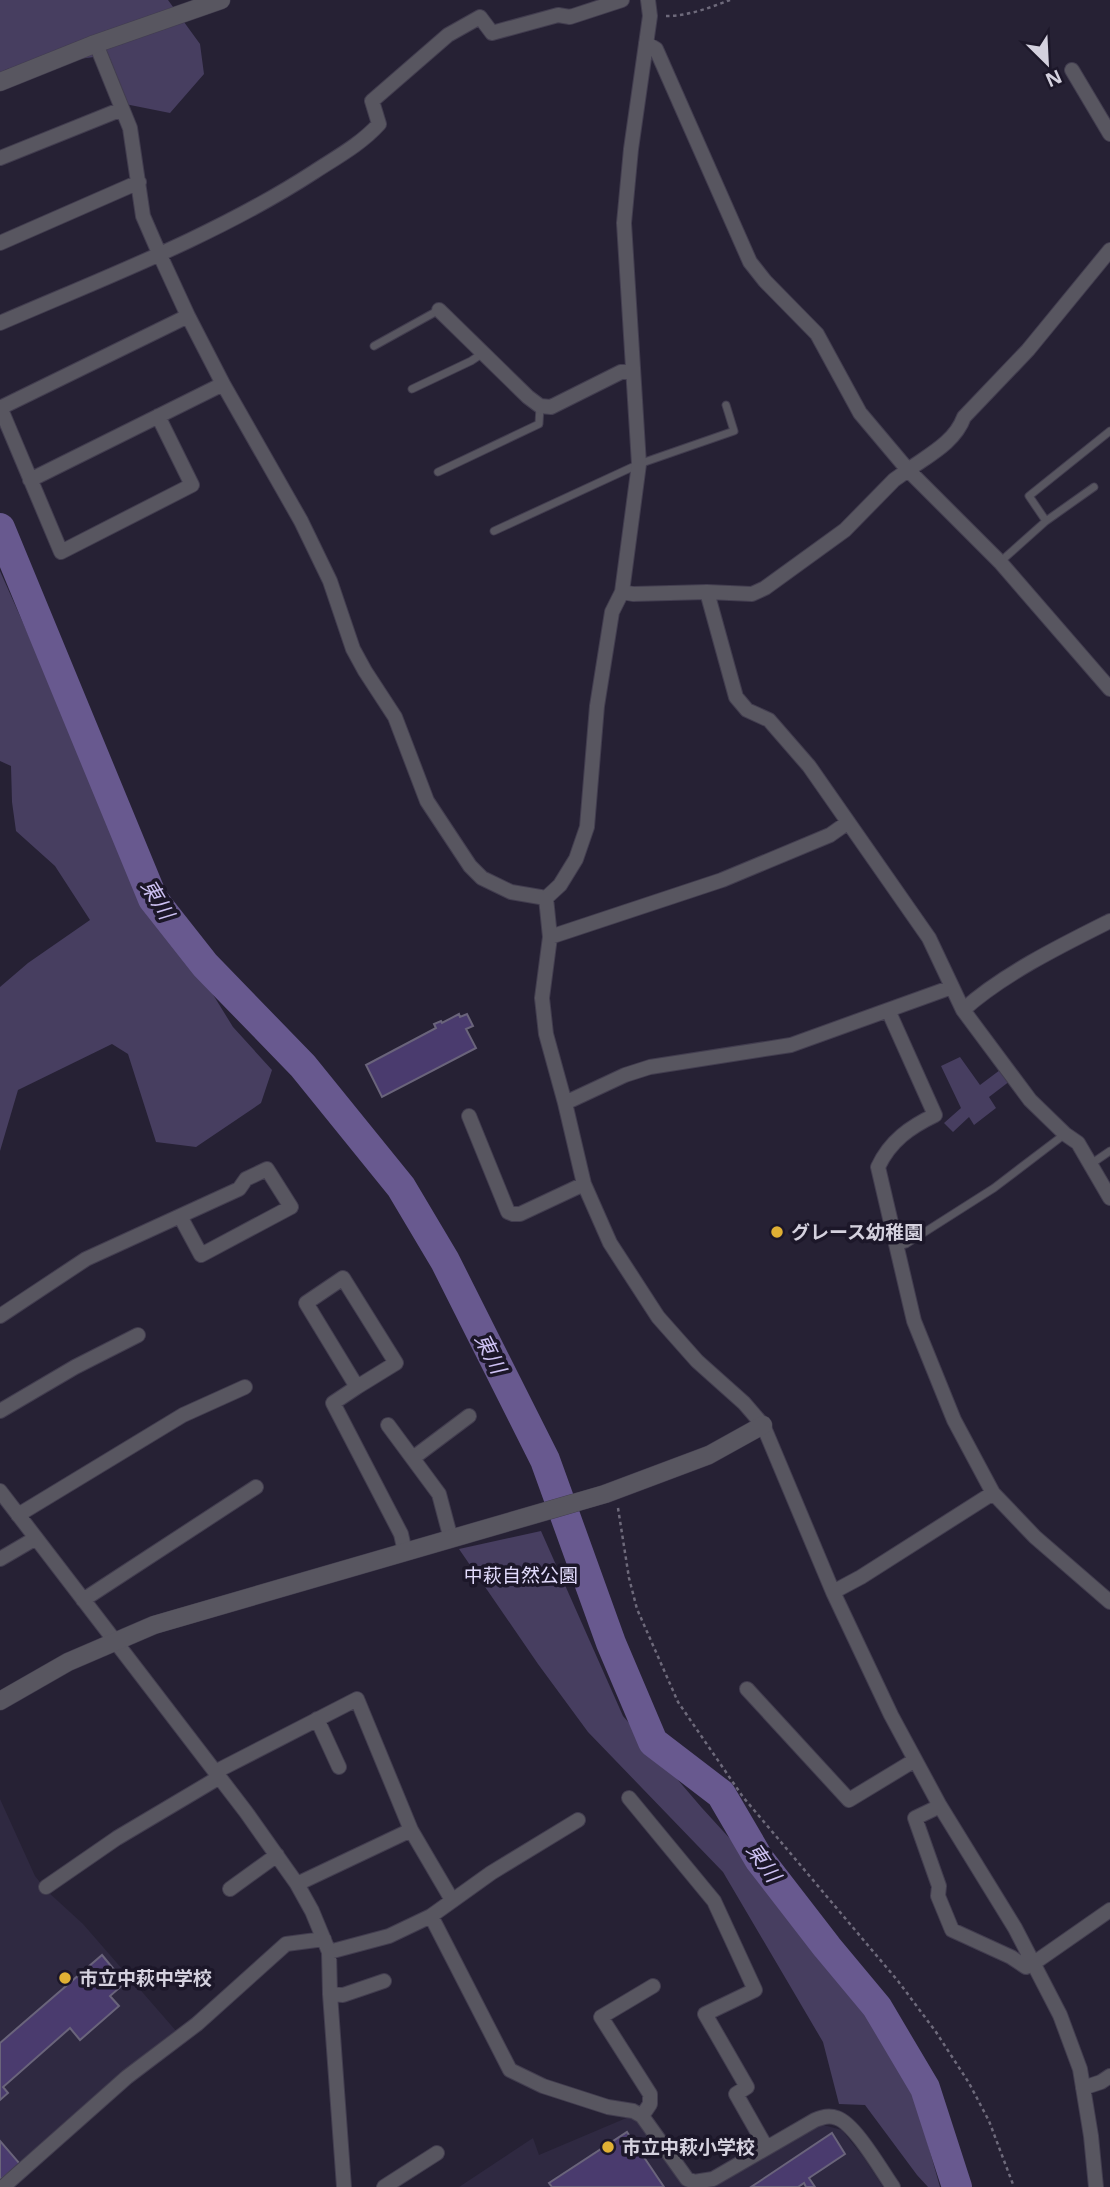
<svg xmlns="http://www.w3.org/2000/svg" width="1110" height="2187" viewBox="0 0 1110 2187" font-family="'Open Sans','Noto Sans JP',sans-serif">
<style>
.built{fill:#2f2941}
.green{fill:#473e60}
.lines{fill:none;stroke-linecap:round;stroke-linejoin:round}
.river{stroke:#68598f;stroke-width:30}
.building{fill:#4a3b6e;stroke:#6a647b;stroke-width:2}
.service-casing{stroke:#423d4f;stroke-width:9}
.minor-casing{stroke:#423d4f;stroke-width:16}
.tertiary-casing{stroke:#423d4f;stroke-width:19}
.path{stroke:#6e6a7b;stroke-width:2.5;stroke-dasharray:3.5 3.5;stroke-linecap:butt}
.service{stroke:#585660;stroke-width:7}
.minor{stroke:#585660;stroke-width:14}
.tertiary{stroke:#585660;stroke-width:18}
.poi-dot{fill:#e0b034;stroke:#1c1729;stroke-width:2.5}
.labels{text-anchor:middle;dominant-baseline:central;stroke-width:7;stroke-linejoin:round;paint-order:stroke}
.poi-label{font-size:19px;font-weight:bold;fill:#d4d1de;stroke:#1c1729;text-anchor:start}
.park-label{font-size:19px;fill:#e3dcfd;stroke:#1c1729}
.water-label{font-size:21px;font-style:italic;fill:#cdc1f3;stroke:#1c1729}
</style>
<rect width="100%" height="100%" fill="#262134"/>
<path class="built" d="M0 1799 35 1876 47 1891 83 1924 177 2032 0 2185Z
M631 2116 640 2119 688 2187H459L533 2138 539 2155Z
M823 2125 842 2130 864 2158 883 2187H709L723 2181 811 2128Z"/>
<path class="green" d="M0 0H168L200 44 204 74 170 113 120 103 101 56 7 69 0 73Z
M0 571 124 850 233 1027 272 1070 261 1103 196 1147 156 1142 128 1054 112 1044 18 1090 0 1151V987L28 963 90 920 55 866 16 831 12 802 11 766 0 761Z
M960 1057 980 1085 1000 1070 1010 1081 989 1097 996 1108 974 1125 969 1117 953 1132 944 1123 961 1108 941 1066Z
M541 1531 623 1716 702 1808 783 1897 869 2015 913 2091 940 2187H928L917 2175 865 2105 839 2104 823 2042 723 1872 588 1732 538 1664 459 1549Z"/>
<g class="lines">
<path class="river" d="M0 528 153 899 205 965 303 1066 401 1187 445 1261 545 1460 611 1643 653 1742 721 1794 759 1859 827 1947 877 2007 925 2088 957 2187"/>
</g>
<path class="building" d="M459 1014 460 1017 467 1014 473 1026 466 1029 476 1048 382 1097 366 1065 436 1028 434 1024 441 1021 442 1023Z
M102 1955 125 1983 110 1996 119 2006 80 2040 70 2028 3 2087 8 2093 0 2100V2043Z
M627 2132 664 2187H552L549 2183Z
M832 2133 845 2154 809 2178 815 2187H806L804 2183 798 2187H751Z
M0 2141 20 2164 0 2180Z"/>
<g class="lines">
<g class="service-casing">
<path id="service" d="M374 346 439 310
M412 389 471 361 483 353
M438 472 539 424 540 406
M1046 521 1029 496 1110 431
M494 531 639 464 734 431 726 405
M1000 562 1046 521 1094 487
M1091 1164 1110 1151
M896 1247 906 1244 994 1188 1065 1134"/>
</g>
<g class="minor-casing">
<path id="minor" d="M648 0 650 16 631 149 624 223 639 464 622 592 612 612 597 706 587 827 576 859 560 885 546 898 550 937 542 998 546 1034 565 1103 584 1184 610 1243 658 1317 697 1361 744 1403 763 1425 833 1592 891 1715 940 1806 1015 1928 1060 2015 1080 2069 1091 2136 1096 2187
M646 43 656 49 750 262 765 281 817 334 860 413 908 470C929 455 955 442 964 417L1028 350 1110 250
M96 44 130 128 143 216 159 253 188 316 223 384 301 521 330 581 353 649 365 671 395 717 427 801 470 866 482 878 511 892 546 898
M1072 70 1110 134
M0 158 122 109
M0 243 139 182
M439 310 528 397 540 406 551 407 621 372 632 371
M0 323C106 277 217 235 314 172 337 157 361 144 379 124L372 101 448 35 480 17 492 33 558 15 570 17 622 0
M0 407 61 552 192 485 158 416
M0 408 188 316
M30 480 223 384
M622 592 633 594 707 592 752 594 765 588 845 530 894 480 908 470 1000 562 1110 689
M707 592 736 697 747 710 769 720 809 766 929 938 963 1010 1030 1100 1065 1134 1078 1143 1110 1198
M550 937 722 880 830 835 847 823
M888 1010 935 1115C910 1127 890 1141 878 1167L914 1321 954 1420 993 1493 1035 1537 1110 1602
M963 1010C1003 974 1062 945 1110 921
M565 1103 625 1075 650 1067 791 1045 952 987
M469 1116 508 1212 513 1214H520L584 1184
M0 1316 86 1259 239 1189 246 1179 267 1169 291 1207 201 1255 180 1216
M357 1387 396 1363 343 1278 306 1303 357 1387 333 1403 401 1534 405 1552
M0 1411 75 1367 138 1335
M388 1425 439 1494 451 1539
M413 1458 469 1416
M0 1491 246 1812 297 1884 312 1911 329 1952 330 1994 344 2187
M18 1515 183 1415 245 1387
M0 1559 36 1538
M833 1592 861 1577 993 1493
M83 1600 256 1487
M747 1689 849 1800 915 1760
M317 1719 339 1767
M215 1772 357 1699 411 1830 452 1900
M629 1798 714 1901 755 1990 705 2014 747 2087 736 2094 766 2147
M940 1806 915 1818 939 1886 938 1896 952 1930 1011 1957 1026 1967 1034 1963 1110 1910
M297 1884 411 1830
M46 1887 117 1838 218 1778
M230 1889 277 1855
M431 1916 491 1873 578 1820
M329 1952 389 1936 431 1916 510 2070 543 2086 608 2107 633 2111 642 2116 687 2179 694 2182 713 2179 815 2120C823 2117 829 2115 837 2118 855 2124 881 2170 893 2187
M330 1994 343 1995 384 1981
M1083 2088 1101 2082 1110 2076
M642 2116 650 2104V2094L601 2017 653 1986
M3 2187 127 2077 197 2024 286 1944 324 1939
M384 2187 437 2153"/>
</g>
<g class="tertiary-casing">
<path id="tertiary" d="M0 82 92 45 221 0
M0 1701 68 1662 154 1625 605 1494 709 1455 763 1425"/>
</g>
<path class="path" d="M666 16C688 16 709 8 730 0
M618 1508 629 1578 637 1609 678 1702 743 1797 898 1981 936 2032 969 2083 989 2121 1014 2187"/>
<use href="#service" class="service"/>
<use href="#minor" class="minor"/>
<use href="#tertiary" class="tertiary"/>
</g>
<g class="poi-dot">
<circle cx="777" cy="1232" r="7"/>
<circle cx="65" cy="1978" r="7"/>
<circle cx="608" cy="2147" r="7"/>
</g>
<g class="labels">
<g class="poi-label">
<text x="791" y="1232">グレース幼稚園</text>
<text x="79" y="1978">市立中萩中学校</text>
<text x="622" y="2147">市立中萩小学校</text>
</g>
<g class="park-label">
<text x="521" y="1575">中萩自然公園</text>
</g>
<g class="water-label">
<text transform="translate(158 899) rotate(59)">東川</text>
<text transform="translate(491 1353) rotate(63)">東川</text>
<text transform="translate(764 1862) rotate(55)">東川</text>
</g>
</g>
<g transform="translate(1047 63) rotate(156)" stroke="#1c1729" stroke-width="5" paint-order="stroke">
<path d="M0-5L12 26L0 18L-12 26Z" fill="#d4d1de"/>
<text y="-10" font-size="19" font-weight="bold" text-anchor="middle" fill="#d4d1de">N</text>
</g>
</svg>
